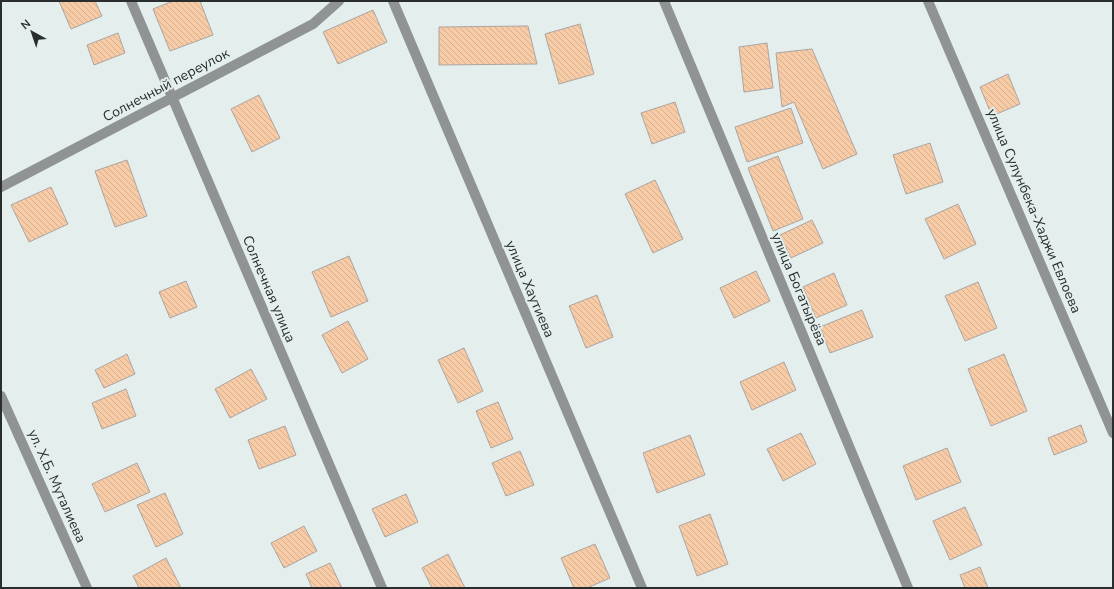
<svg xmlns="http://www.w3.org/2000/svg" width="1114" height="589" viewBox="0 0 1114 589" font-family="'Nunito Sans',sans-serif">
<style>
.building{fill:url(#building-back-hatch);stroke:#aca5a0}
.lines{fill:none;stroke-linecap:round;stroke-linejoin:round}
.minor{stroke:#8f9393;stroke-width:10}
.labels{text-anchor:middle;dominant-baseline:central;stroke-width:4;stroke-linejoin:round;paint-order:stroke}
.street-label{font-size:14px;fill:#292d2d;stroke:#e4eeed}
</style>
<defs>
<pattern id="building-back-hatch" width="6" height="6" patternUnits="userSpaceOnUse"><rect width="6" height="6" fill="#f8cba7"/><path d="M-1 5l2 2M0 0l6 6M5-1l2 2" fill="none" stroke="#d5af90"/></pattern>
</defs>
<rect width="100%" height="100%" fill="#e4eeed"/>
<path class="building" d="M59 1H95L102 16 71 29Z
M173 1H200L213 35 170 51 153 9Z
M373 10 387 42 338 64 323 32Z
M580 24 594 74 559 84 545 34Z
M528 26 537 64 439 65V27Z
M118 33 125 53 94 65 87 45Z
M767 43 773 88 744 92 739 47Z
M812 49 857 154 823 169 794 102 782 107 776 53Z
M1008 74 1020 104 992 116 980 87Z
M259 95 280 138 252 152 231 109Z
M675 102 685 132 652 144 641 113Z
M791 108 803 143 747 162 735 127Z
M930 143 943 182 906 194 893 155Z
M778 156 803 219 773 231 748 168Z
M127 160 147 216 115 227 95 171Z
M655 180 683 239 653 253 625 194Z
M51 187 68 224 29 242 11 205Z
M958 204 976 244 944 259 925 219Z
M812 220 823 243 791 258 780 235Z
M349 256 368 301 331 317 312 272Z
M756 271 770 301 734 318 720 288Z
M834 273 847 305 816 318 803 287Z
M186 281 197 307 170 318 159 292Z
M978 282 997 328 965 341 945 296Z
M597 295 613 337 586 348 569 306Z
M862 310 873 337 830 353 820 327Z
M348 321 368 359 342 373 322 335Z
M464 348 483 391 458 403 438 360Z
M127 354 135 374 104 388 95 370Z
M1004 354 1027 411 991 426 968 369Z
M784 362 796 390 752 410 740 382Z
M251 369 267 399 230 418 215 389Z
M126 389 136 416 102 429 92 403Z
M498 402 513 439 491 448 476 411Z
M1081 425 1087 442 1054 455 1048 438Z
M285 426 296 455 259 469 248 440Z
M801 433 816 464 783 481 767 449Z
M690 435 705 475 657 493 643 453Z
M947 448 961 482 916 500 903 466Z
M520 451 534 485 506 496 492 463Z
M137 463 150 492 105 512 92 484Z
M165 493 183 534 156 547 137 505Z
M406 494 418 522 385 537 372 509Z
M965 507 982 545 950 560 933 521Z
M710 514 728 564 697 576 679 526Z
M304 526 317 551 284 568 271 543Z
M595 544 610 578 587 588H574L561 558Z
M448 554 465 588H432L422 568Z
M166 558 181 588H139L133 576Z
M330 563 342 588H312L306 574Z
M980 567 988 588H965L960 575Z"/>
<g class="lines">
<path class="minor" d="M131 1 382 588
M393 1 642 588
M664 1 908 588
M928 1 1113 433
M1 187 313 24 339 1
M1 396 87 588"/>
</g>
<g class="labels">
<g class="street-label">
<text transform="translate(166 85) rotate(-28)">Солнечный переулок</text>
<text transform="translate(1034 211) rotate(67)">улица Сулунбека-Хаджи Евлоева</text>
<text transform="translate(269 289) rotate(67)">Солнечная улица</text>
<text transform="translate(530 289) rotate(67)">улица Хаутиева</text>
<text transform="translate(799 289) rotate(67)">улица Богатырёва</text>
<text transform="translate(57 486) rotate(66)">ул. Х.Б. Муталиева</text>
</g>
</g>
<rect width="1114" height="589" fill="none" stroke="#292d2d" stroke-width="4"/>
<g transform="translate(32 32) rotate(320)" stroke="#e4eeed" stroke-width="3" paint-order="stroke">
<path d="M0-3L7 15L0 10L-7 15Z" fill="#292d2d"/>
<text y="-6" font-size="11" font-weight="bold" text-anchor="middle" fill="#292d2d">N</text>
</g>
</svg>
